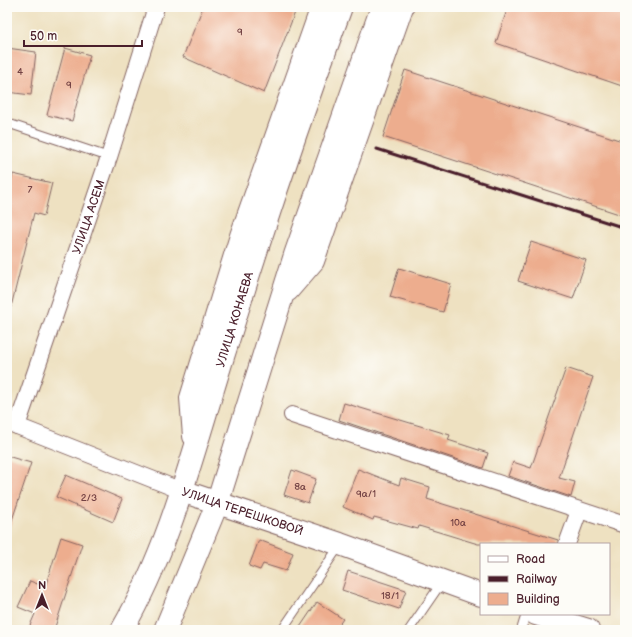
<svg xmlns="http://www.w3.org/2000/svg" width="632" height="637" viewBox="0 0 632 637" font-family="'Balsamiq Sans',sans-serif">
<style>
.building{fill:#edad8e}
.lines{fill:none;stroke-linecap:round;stroke-linejoin:round}
.lane-casing{stroke:#836360;stroke-width:10}
.street-casing{stroke:#836360;stroke-width:18}
.secondary-casing{stroke:#836360;stroke-width:24}
.lane{stroke:#fff;stroke-width:8}
.street{stroke:#fff;stroke-width:16}
.secondary{stroke:#fff;stroke-width:22}
.rail{stroke:#4a1f2b;stroke-width:3}
.labels{text-anchor:middle;dominant-baseline:central;stroke-width:3.5;stroke-linejoin:round;paint-order:stroke}
.number-label{font-size:10px;fill:#734244}
.street-label{font-size:12px;fill:#4a1f2b;stroke:#fdfcf7}
</style>
<rect width="100%" height="100%" fill="#fdfcf7"/>
<filter id="ink" filterUnits="userSpaceOnUse"><feTurbulence type="fractalNoise" baseFrequency=".025" numOctaves="2"/><feDisplacementMap in="SourceGraphic" scale="8" xChannelSelector="R" yChannelSelector="G"/><feConvolveMatrix kernelMatrix="1 2 1 2 8 2 1 2 1" color-interpolation-filters="sRGB"/></filter>
<filter id="wash" filterUnits="userSpaceOnUse"><feTurbulence type="fractalNoise" baseFrequency=".012" numOctaves="4" result="noise"/><feDisplacementMap in="SourceGraphic" scale="16" xChannelSelector="R" yChannelSelector="G"/><feGaussianBlur stdDeviation="0.9" result="paint"/><feColorMatrix in="noise" values="0 0 0 0 0 0 0 0 0 0 0 0 0 0 0 0 0 1.4 0 .05"/><feComposite in="paint" operator="in"/></filter>
<g filter="url(#wash)">
<rect width="100%" height="100%" fill="#eee1c1"/>
<g id="blocks">
<path class="building" d="M203 7H297L264 93 183 57Z
M508 7H625V87L496 43Z
M7 48 36 52 31 95 7 92Z
M65 48 90 55 72 121 47 115Z
M405 70 625 142V216L383 137Z
M13 174 52 183 44 216 34 213 11 307 7 306V197Z
M531 242 586 260 573 299 518 281Z
M399 268 451 284 443 312 390 297Z
M566 368 593 377 559 478 575 482 571 497 508 476 513 462 531 468Z
M344 403 450 435 448 440 488 453 483 468 339 420Z
M7 456 31 463 10 526H7Z
M358 469 399 485 401 478 430 487 427 499 558 540V544H478L419 526 418 529 374 517 373 520 343 507Z
M292 470 316 479 308 503 284 495Z
M66 475 122 499 113 522 56 497Z
M61 537 82 544 54 630H28L35 614 18 607 30 581 45 587Z
M259 540 293 553 286 571 263 564 260 570 249 566Z
M348 571 406 590 399 609 342 590Z
M317 602 343 619 335 630H298Z"/>
</g>
</g>
<g filter="url(#ink)">
<use href="#blocks" fill-opacity="0" stroke="#836360" stroke-width="1"/>
<g class="lines">
<g class="lane-casing">
<path id="lane" d="M7 123 109 157
M282 630 340 545
M409 630 442 582
M521 630 526 614"/>
</g>
<g class="street-casing">
<g id="street">
<path d="M292 415 625 525"/>
<path d="M7 422 182 491"/>
<path id="s1" d="M17 426 109 157 156 7"/>
<path d="M567 544 579 511"/>
</g>
</g>
<g class="secondary-casing">
<g id="secondary">
<path d="M288 290 313 261 402 7"/>
<path d="M194 436 191 398 241 236 322 7"/>
<path id="s2" d="M182 491 340 544 481 595"/>
<path d="M536 614 588 630"/>
<path id="s3" d="M122 630C173 542 196 440 227 344 262 230 300 118 341 7"/>
<path d="M165 630 217 504 295 255 382 7"/>
</g>
</g>
<use href="#lane" class="lane"/>
<use href="#street" class="street"/>
<use href="#secondary" class="secondary"/>
<path class="rail" d="M377 149 625 228"/>
</g>
</g>
<g class="labels">
<g class="number-label">
<text x="240" y="32">9</text>
<text x="20" y="72">4</text>
<text x="69" y="85">9</text>
<text x="30" y="190">7</text>
<text x="300" y="487">8а</text>
<text x="366" y="494">9а/1</text>
<text x="89" y="498">2/3</text>
<text x="458" y="523">10а</text>
<text x="390" y="596">18/1</text>
</g>
<g class="street-label">
<text stroke="none"><textPath href="#s1" startOffset="221">УЛИЦА АСЕМ</textPath></text>
<text stroke="none"><textPath href="#s3" startOffset="331">УЛИЦА КОНАЕВА</textPath></text>
<text stroke="none"><textPath href="#s2" startOffset="64">УЛИЦА ТЕРЕШКОВОЙ</textPath></text>
</g>
</g>
<rect width="632" height="637" fill="none" stroke="#fdfcf7" stroke-width="24"/>
<rect x="480" y="543" width="130" height="72" fill="#fdfcf7" stroke="#b5a4a5"/>
<rect x="488" y="556" width="20" height="6" fill="#ffffff" stroke="#b5a4a5"/>
<text x="516" y="563" font-size="12" fill="#4a1f2b">Road</text>
<rect x="488" y="576" width="20" height="6" fill="#4a1f2b" stroke="#b5a4a5"/>
<text x="516" y="583" font-size="12" fill="#4a1f2b">Railway</text>
<rect x="488" y="593" width="20" height="12" fill="#edad8e" stroke="#b5a4a5"/>
<text x="516" y="603" font-size="12" fill="#4a1f2b">Building</text>
<g transform="translate(42 595)" stroke="#fdfcf7" stroke-width="3" paint-order="stroke">
<path d="M0-3L7 15L0 10L-7 15Z" fill="#4a1f2b"/>
<text y="-6" font-size="11" font-weight="bold" text-anchor="middle" fill="#4a1f2b">N</text>
</g>
<path d="M24 40v6h118v-6" fill="none" stroke="#4a1f2b" stroke-width="2"/>
<text x="30" y="40" font-size="12" fill="#4a1f2b" stroke="#fdfcf7" stroke-width="3" paint-order="stroke">50 m</text>
</svg>
